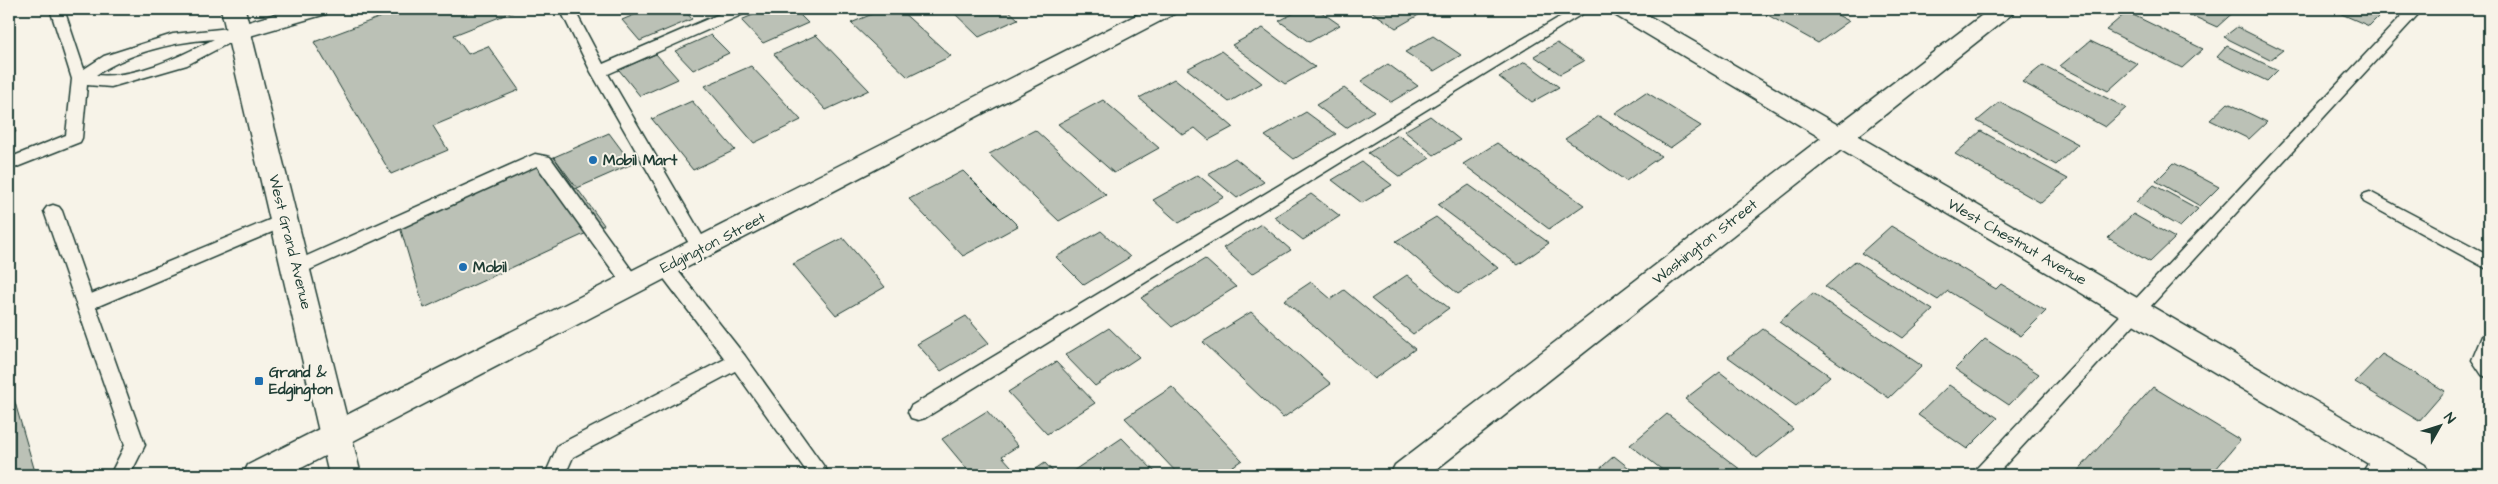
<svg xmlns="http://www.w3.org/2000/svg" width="2498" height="484" viewBox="0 0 2498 484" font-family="'Architects Daughter',sans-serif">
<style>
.building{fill:#bbc1b6;stroke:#1f3d34}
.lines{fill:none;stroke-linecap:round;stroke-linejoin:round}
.lane-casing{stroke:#1f3d34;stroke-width:3}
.street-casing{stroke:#1f3d34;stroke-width:3}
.secondary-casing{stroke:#1f3d34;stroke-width:3}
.lane{fill:#f7f3e8;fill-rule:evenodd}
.street{fill:#f7f3e8;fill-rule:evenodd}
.secondary{fill:#f7f3e8;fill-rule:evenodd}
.poi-dot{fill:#1f6fb2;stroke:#f7f3e8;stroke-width:2}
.labels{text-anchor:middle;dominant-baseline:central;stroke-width:4;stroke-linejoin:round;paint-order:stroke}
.poi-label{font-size:15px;font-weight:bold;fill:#1f3d34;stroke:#f7f3e8;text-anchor:start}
.street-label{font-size:15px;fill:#1f3d34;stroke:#f7f3e8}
</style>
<rect width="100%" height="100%" fill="#f7f3e8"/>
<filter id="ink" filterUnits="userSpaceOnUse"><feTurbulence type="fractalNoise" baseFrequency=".02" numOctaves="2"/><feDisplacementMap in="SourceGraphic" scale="10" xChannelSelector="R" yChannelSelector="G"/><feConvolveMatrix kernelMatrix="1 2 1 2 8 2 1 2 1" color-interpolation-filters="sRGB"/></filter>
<g filter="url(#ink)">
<path class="building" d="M402 9H520L454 35 468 54 488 46 519 90 433 126 448 150 391 174 314 42Z
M648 9H683L692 19 640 41 622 20Z
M767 9H794L808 23 763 43 741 20Z
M884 9H899L951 56 908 77 851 23Z
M950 9H1007L1018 19 979 37Z
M1302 9H1317L1340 25 1309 42 1279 21Z
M1368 9H1429L1396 28Z
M1757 9H1826L1849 21 1818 43Z
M2177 9H2237L2217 27Z
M2330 9H2366L2380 15 2369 26Z
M2127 12 2203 49 2182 68 2106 30Z
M2237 27 2283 50 2270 60 2224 37Z
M1263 28 1315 67 1285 84 1232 45Z
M711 35 729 53 693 70 675 51Z
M816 35 869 90 826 110 774 54Z
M1433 36 1461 55 1434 71 1405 52Z
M2090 41 2138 64 2108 91 2060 66Z
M1557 43 1584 61 1560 74 1534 56Z
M2227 46 2278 70 2267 81 2217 57Z
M1221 51 1262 83 1229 102 1187 69Z
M656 54 678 79 640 96 619 70Z
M1525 62 1559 87 1532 102 1499 77Z
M1388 64 1418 86 1391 102 1361 81Z
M2043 65 2126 108 2105 127 2022 82Z
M751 66 801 120 754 143 705 86Z
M1174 79 1219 115 1233 127 1209 140 1195 128 1183 135 1139 98Z
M1344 88 1374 111 1346 128 1316 105Z
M1646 92 1701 126 1670 148 1615 113Z
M1103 100 1159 148 1114 173 1058 124Z
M692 101 735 150 693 170 652 119Z
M2000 102 2078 144 2056 165 1977 121Z
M2228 103 2267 122 2249 139 2210 120Z
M1306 112 1336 134 1294 159 1265 136Z
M9 113 16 132 9 134Z
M1430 116 1460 140 1434 155 1404 131Z
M1599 116 1661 156 1626 181 1565 139Z
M1035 130 1106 195 1059 221 989 154Z
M1981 131 2068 179 2041 203 1955 154Z
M609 133 632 164 575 189 554 157Z
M1398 135 1430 158 1400 177 1368 153Z
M1497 143 1584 205 1549 229 1463 164Z
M554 157 604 225 424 308 397 217Z
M1235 158 1264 182 1237 198 1208 174Z
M1362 162 1392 185 1362 203 1332 180Z
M2174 163 2219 187 2200 206 2156 181Z
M963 171 1018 226 963 256 909 199Z
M1198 175 1224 197 1179 223 1153 200Z
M1469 185 1549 243 1518 265 1438 205Z
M2154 185 2198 209 2180 227 2136 202Z
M1311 194 1340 216 1303 240 1274 217Z
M2133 214 2175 238 2150 262 2108 238Z
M1436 217 1498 268 1458 294 1396 241Z
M1261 224 1291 250 1252 274 1223 248Z
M1891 226 1996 289 2001 284 2046 311 2021 336 1948 291 1938 300 1861 253Z
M1101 231 1130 257 1084 285 1056 257Z
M843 238 885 287 836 315 793 264Z
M1205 259 1236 287 1172 327 1141 298Z
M1855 261 1933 310 1903 338 1825 287Z
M1407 275 1449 308 1413 334 1371 299Z
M1311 282 1331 299 1344 290 1415 349 1374 379 1284 300Z
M1813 293 1922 366 1889 398 1779 322Z
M1251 312 1331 384 1283 418 1203 342Z
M966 316 989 343 941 371 917 344Z
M1109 328 1139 357 1095 386 1065 355Z
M1763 329 1830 376 1796 406 1728 357Z
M1985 339 2039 374 2009 405 1955 369Z
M2382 354 2445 391 2419 421 2355 382Z
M1056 362 1095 403 1047 434 1008 392Z
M1720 372 1793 429 1757 458 1685 399Z
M9 382 36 475H9Z
M1949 385 1998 418 1967 449 1918 415Z
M1172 387 1242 460 1220 475H1179L1125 418Z
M2153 387 2240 440 2211 475H2074Z
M987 411 1018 446 1002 456 1019 475H972L942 439Z
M1667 414 1745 473 1743 475H1669L1630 445Z
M1122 438 1158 475H1077L1073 471Z
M1614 456 1638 475H1593Z
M1045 463 1056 475H1027Z"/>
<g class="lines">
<g class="lane-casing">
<path id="lane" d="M50 9H64L84 69 104 56 173 34 239 27 246 32 244 35 187 65 111 87 87 85 82 138 80 142 9 170V158L66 135 72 79ZM214 39C181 56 134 79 96 75 130 52 173 42 214 39Z
M560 9H574L603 64 731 9H750L748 12 608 74 710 249 707 254 701 255 695 254 591 72Z
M1573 9H1590L925 418 918 420 911 418 908 412 911 406Z
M2408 9H2423L1996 475H1973L1976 469Z
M535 154 550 157 638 279 641 284 638 289 632 291 626 289 537 166 303 273 297 275 291 273 288 268 291 263Z
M2370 192 2489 255V270L2364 202 2362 198 2364 194Z
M53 205 59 207 62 211 91 294 279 216 285 214 291 216 294 220 291 224 96 307 145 445 130 475H110L125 445 44 211 47 207Z
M665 260 671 262 745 356 830 475H809L735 371 573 457 565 475H545L558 445 725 359 659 272 656 267 659 262Z
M2489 334V378L2482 375 2472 360 2482 336Z
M2383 449 2390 451 2393 457 2382 475H2361L2376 451Z"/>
</g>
<g class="street-casing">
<path id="street" d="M293 9H330L326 14 239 39 231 37 227 32 231 27Z
M1148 9H1178L1174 14 288 475H243L248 465Z
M1609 9H1637L1838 125 1990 9H2015L2012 14 1858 136 2425 465 2430 475H2387L1841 150 1429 475H1390L1395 465 1821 138 1613 14Z"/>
</g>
<g class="secondary-casing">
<path id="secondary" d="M221 9H245L361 475H329Z"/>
</g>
<use href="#lane" class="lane"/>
<use href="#street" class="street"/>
<use href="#secondary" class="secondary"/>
</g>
</g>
<g class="poi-dot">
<circle cx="593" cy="160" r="5"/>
<circle cx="463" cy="267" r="5"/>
<rect x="254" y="376" width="10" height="10" rx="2.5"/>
</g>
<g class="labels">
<g class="poi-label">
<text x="603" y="160">Mobil Mart</text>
<text x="473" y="267">Mobil</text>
<text x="269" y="372">Grand &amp;<tspan x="269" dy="17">Edgington</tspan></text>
</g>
<g class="street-label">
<text transform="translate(290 242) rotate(76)">West Grand Avenue</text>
<text transform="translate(1705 242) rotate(-38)">Washington Street</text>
<text transform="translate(2017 242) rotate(30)">West Chestnut Avenue</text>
<text transform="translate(713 243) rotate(-27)">Edgington Street</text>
</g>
</g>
<rect width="2498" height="484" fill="none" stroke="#f7f3e8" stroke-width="30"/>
<rect x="15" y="15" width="2468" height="454" fill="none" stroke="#1f3d34" stroke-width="2" filter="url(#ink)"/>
<g transform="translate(2440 426) rotate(51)" stroke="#f7f3e8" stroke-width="4" paint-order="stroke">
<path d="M0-4L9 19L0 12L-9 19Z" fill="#1f3d34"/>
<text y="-8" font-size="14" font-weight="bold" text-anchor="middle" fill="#1f3d34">N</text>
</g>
</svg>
